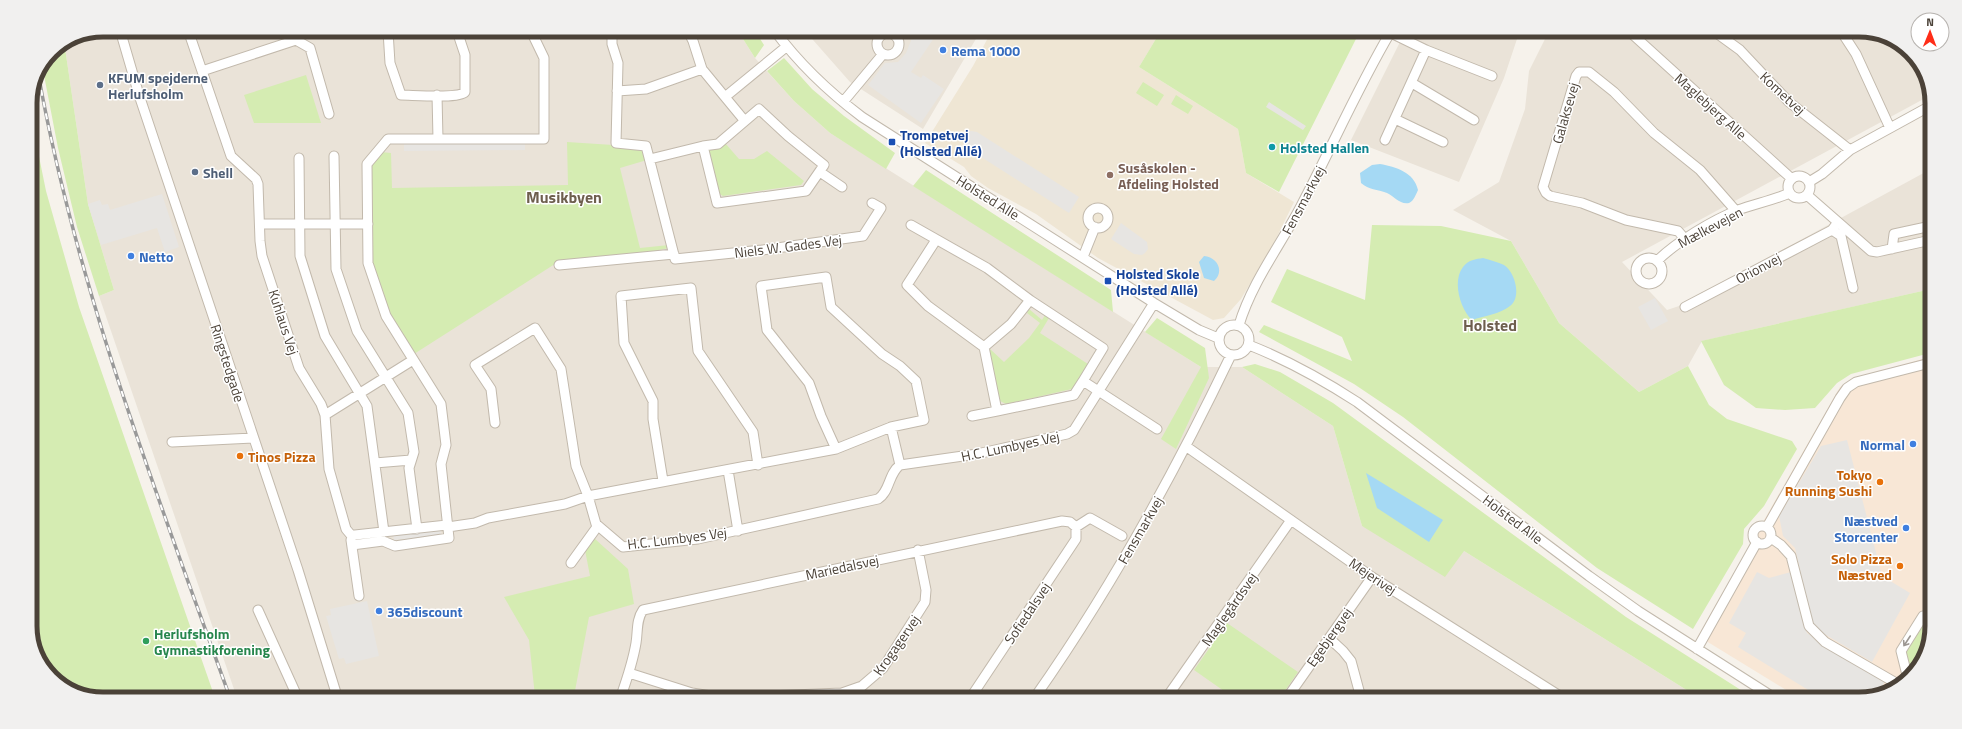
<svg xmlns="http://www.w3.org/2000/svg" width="1962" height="729" viewBox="0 0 1962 729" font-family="'Titillium Web',sans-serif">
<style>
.residential{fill:#eae3d8}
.commercial{fill:#f8e7d6}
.education{fill:#efe6d4}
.green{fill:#d5ecb2}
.parking{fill:#e7e5e2}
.water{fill:#a5d9f4}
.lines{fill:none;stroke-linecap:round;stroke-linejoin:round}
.minor-casing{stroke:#c2b9ac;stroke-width:11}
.minor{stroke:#fff;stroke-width:9}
.rail-casing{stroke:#999;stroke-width:3.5}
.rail{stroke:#fff;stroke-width:2;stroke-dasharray:6;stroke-linecap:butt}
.oneway{stroke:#9c9792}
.shop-dot{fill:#3f7fe0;stroke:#fff;stroke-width:1.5}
.service-dot{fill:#5c6f8a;stroke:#fff;stroke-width:1.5}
.transit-dot{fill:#1a4fb4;stroke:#fff;stroke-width:1.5}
.culture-dot{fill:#0f9aa8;stroke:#fff;stroke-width:1.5}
.education-dot{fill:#8d6e63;stroke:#fff;stroke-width:1.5}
.food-dot{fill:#e8710a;stroke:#fff;stroke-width:1.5}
.leisure-dot{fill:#2e9e5b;stroke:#fff;stroke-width:1.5}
.labels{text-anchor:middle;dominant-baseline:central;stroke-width:3;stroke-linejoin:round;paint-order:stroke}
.shop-label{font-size:14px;font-weight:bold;fill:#366cbe;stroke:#fff;text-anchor:start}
.service-label{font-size:14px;font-weight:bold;fill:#4e5e75;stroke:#fff;text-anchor:start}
.street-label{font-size:14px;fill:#4b4238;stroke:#fff}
.transit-label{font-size:14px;font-weight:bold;fill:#164399;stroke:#fff;text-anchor:start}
.culture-label{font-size:14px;font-weight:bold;fill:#0d838f;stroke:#fff;text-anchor:start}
.education-label{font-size:14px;font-weight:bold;fill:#785e54;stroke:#fff;text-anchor:start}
.food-label{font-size:14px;font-weight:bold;fill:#c56008;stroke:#fff;text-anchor:end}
.leisure-label{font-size:14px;font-weight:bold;fill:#27864d;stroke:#fff;text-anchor:start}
.quarter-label{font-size:16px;font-weight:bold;fill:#6e5f4e;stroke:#fff}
.rim{fill:none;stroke:#4b4238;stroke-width:5}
</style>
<rect width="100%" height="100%" fill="#f6f2eb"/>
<path class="residential" d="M110 30 738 31 755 58 794 101 830 133 1201 367H1242L1333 426 1362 526 1464 551 1701 699 236 695 99 296 114 290 88 204 65 48 105 35Z
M806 32H980L923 129 850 82Z
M1384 33H1519L1504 78 1459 182 1351 140 1400 42Z
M1548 33 1883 34 1917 59 1931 95 1622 262 1667 310 1679 306 1931 169V289L1702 341 1688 366 1639 392 1559 323 1511 241 1453 210 1499 182 1525 109 1529 71Z"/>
<path class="commercial" d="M1930 357 1928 650 1900 687 1860 699H1801L1698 636 1840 387 1854 378Z"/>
<path class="education" d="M991 32H1160L1139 67 1238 129 1246 173 1294 202 1274 243 1241 299 1224 318 1213 320 1098 258 1036 214 988 188 971 176 964 167 925 143 973 66Z"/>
<path class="green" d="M104 30 105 35 65 48 88 204 114 290 99 296 77 227 58 148 43 70 51 51 75 35Z
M738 31H755L764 45 755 58Z
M1160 32 1359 33 1279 192 1246 173 1238 129 1139 67Z
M784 58 812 89 844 116 895 153 886 169 830 133 794 101 767 71Z
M306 75 321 123H254L244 95Z
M1143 82 1164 95 1157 106 1136 93Z
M1176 95 1193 106 1188 114 1171 104Z
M30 112 46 191 79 307 214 695H79L45 670 30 631Z
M567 142 644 147 647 160 620 168 640 248 669 245V248L659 250V251L558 262 414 354 389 317 372 260 371 166 381 152 391 153 392 188 568 185Z
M725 143 739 159H754L767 151 804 181 801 185 723 196 718 193 709 150Z
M926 170 1111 290 1113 312 913 186Z
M1372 225 1441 226 1511 241 1559 323 1639 392 1688 366 1709 405 1727 419 1792 441 1797 449 1764 506 1744 529 1743 544 1693 629 1597 568 1403 417 1354 384 1259 332 1264 325 1352 361 1342 337 1271 302 1287 269 1365 300Z
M1931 289 1930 353 1851 374 1837 383 1815 408 1785 410 1756 408 1724 385 1701 341Z
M1029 309 1042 320 1045 315 1049 318 1040 333 1088 364 1072 389 1006 404 1000 401 989 352 990 349 1004 362 1029 338 1040 323 1027 313Z
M1157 318 1205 348 1209 378 1176 449 1161 439 1201 367 1145 332Z
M1255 364 1280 372 1333 403 1626 617 1755 699H1701L1464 551 1445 577 1362 526 1333 426 1242 367Z
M594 538 628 569 634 604 589 617 574 696H535L529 640 504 597 590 576 585 550Z
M1227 623 1298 672 1280 698H1234L1194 670Z
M1921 626 1928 627V650L1912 671H1909L1904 651Z"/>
<path class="parking" d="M910 32H938L911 72 921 78 923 75 944 89 921 123 868 85 885 63 898 62 906 53 912 38 908 35Z
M1269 102 1306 126 1303 130 1266 107Z
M971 131 977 132 1079 197 1069 213 967 148 963 143V138L966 133Z
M525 142V150L404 151V143Z
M162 194 179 247 165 252 157 228 101 245 88 204 100 200 102 205 108 204 110 210Z
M1121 223 1147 242 1148 249 1145 253 1142 255 1134 254 1111 239Z
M1655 298 1668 321 1651 330 1638 307Z
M1847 440 1882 576 1910 593 1872 662 1819 631 1812 623 1795 548 1783 536 1779 516 1821 446Z
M440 528 441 536 394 540 393 534Z
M1757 572 1769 578 1791 572 1807 633 1886 680 1877 694 1860 699H1823L1738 647 1746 633 1729 623Z
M367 601 379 656 346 664 344 658 339 659 326 616 331 615 330 609Z"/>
<path class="water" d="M1380 164C1396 167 1414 172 1418 190 1416 194 1414 201 1409 203 1400 205 1394 196 1387 193 1377 189 1369 190 1361 183L1360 173 1372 165Z
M1204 256C1217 257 1225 271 1214 281L1204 278 1199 262Z
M1483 258C1490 260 1498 262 1504 265 1515 272 1522 297 1510 306 1500 314 1484 316 1472 320 1460 309 1452 281 1463 267 1468 260 1476 259 1483 258Z
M1366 473 1443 520 1429 542 1377 508Z"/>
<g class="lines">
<g class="minor-casing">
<path id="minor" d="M120 30 139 95 298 570 337 696
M188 30 231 156 256 179 258 184 260 241 262 256 299 368 321 404 325 415 329 469 346 529 351 535H355L447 525
M388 31 390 63 401 95C413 95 458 99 465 92V55L457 31
M612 31V44L618 63 616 143 646 146 675 259 762 250 863 236 881 208 872 203
M688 31 693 41 702 69 725 97
M775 31C800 65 829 92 862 117L1154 303 1199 330 1218 338
M877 44a11 11 0 1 1 22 0a11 11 0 1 1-22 0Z
M1391 33 1426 50 1492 76
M1631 33 1792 179
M1718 34 1740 50 1789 102 1850 150
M1843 34 1856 54 1890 128
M296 40 301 30
M202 71 296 40 310 48 329 114
M1412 83 1474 120
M617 91 646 89 702 69
M437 95 438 139
M843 102 883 54
M759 109 788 136 824 165 806 191 717 203 703 146 718 144Z
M1395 119 1443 142
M744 120 725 97 786 47
M1385 140 1426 50
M334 156 336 269 357 331 408 413 414 452 409 468 417 529
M299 158 300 256 325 336 367 406 384 532
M650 159 703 146
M820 172 842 187
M1788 187a11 11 0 1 1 22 0a11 11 0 1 1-22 0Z
M1809 182 1822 174 1850 150 1932 105
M1807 195 1871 251 1877 252 1931 240
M1088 218a10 10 0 1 1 20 0a10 10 0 1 1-20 0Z
M260 224H368
M911 225 987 268 1030 300
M1832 230 1841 236 1853 288
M1685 239 1678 231 1626 220 1582 203 1550 196 1546 193 1543 187 1576 76 1579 72H1589L1614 92 1654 133 1700 170 1736 211
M936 240 907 285 928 306 984 347 997 411 1074 395 1083 381
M1892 249 1894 234 1931 226
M1083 257 1095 227
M1636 271a13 13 0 1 1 26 0a13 13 0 1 1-26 0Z
M1657 261C1676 242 1713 220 1738 210 1755 204 1773 200 1790 193
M559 265 674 254
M1685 307 1832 230 1838 222
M1219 340a15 15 0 1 1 30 0a15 15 0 1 1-30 0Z
M1239 325C1252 282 1280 246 1301 206 1331 149 1357 89 1390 33
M1249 345C1287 360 1323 380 1357 402L1589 576 1638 611 1776 699
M984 347 1011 324 1030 300 1103 348 1083 381 1157 429
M325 415 413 360
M972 416 997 411
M495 423 491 389 475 365 535 328 561 369 576 466 588 496 596 524 623 547 698 539 878 499C890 492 888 474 900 465L977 454 1067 434 1074 430 1154 303
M172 442 253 438
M1187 447 1372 577 1563 698
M836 449 821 416 809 383 767 330 761 286 826 277 831 307 882 354 900 366 916 381 924 420 891 427 900 465
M375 463 411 460
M728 470 738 531
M663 481 653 419V401L624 343 621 296 691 288 698 351 753 432 758 465
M1753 535a9 9 0 1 1 18 0a9 9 0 1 1-18 0Z
M448 527 475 523 488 518 565 504 588 496 836 449 891 427
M1767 527 1840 398 1847 388 1856 382 1930 363
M1771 538 1781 545 1791 556 1809 626 1825 642 1896 683
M351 540 359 596
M352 545 383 541 395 546 449 538 441 464 446 445 441 404 386 316 368 263 367 164 388 139H544V58L531 31
M571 563 597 527
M258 610 297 696
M1329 638 1343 651 1351 661 1361 698
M1697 649 1757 542
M629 673 692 693 711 696
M1907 675 1901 651 1923 616 1928 619
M621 696C627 679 633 661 636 643 638 631 636 620 643 610L1062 521 1070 522 1076 527 1090 518 1122 536
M740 697 842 693 862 686 883 668 925 602 926 590 918 550
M971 697 1076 539V527
M1035 697C1111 589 1174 474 1231 355
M1167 697 1291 520
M1287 698 1372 577"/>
</g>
<use href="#minor" class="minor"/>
<g class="rail-casing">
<path id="rail" d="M39 78C78 292 156 491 229 695"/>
</g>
<use href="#rail" class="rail"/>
</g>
<defs><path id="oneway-shaft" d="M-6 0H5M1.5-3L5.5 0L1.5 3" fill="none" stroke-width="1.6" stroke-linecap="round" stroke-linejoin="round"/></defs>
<use class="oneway" href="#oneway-shaft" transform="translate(1907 641) rotate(123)"/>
<g class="shop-dot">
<circle cx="943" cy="50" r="4"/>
<circle cx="131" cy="256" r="4"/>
<circle cx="1913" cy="444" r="4"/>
<circle cx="1906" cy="528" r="4"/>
<circle cx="379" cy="611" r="4"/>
</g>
<g class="service-dot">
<circle cx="100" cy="85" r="4"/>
<circle cx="195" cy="172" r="4"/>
</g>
<g class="transit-dot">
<rect x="888" y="138" width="8" height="8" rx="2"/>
<rect x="1104" y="277" width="8" height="8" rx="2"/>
</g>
<circle class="culture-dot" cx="1272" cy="147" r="4"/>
<circle class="education-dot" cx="1110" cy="175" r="4"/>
<g class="food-dot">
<circle cx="240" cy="456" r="4"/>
<circle cx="1880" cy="482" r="4"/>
<circle cx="1900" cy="566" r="4"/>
</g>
<circle class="leisure-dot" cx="146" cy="641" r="4"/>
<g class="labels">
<g class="shop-label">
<text x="951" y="50">Rema 1000</text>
<text x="139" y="256">Netto</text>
<text x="1905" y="444" text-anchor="end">Normal</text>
<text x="1898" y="520" text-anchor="end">Næstved<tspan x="1898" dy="16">Storcenter</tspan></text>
<text x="387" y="611">365discount</text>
</g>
<g class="service-label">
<text x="108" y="77">KFUM spejderne<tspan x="108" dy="16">Herlufsholm</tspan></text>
<text x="203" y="172">Shell</text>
</g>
<g class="street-label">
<text transform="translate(1783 93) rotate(43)">Kometvej</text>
<text transform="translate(1711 106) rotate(42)">Maglebjerg Alle</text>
<text transform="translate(1565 113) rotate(-74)">Galaksevej</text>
<text transform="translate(988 197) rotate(32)">Holsted Alle</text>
<text transform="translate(1303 200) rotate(-62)">Fensmarkvej</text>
<text transform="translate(1710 227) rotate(-28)">Mælkevejen</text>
<text transform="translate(788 246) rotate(-7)">Niels W. Gades Vej</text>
<text transform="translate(1758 268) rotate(-28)">Orionvej</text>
<text transform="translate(284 322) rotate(72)">Kuhlaus Vej</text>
<text transform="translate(228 363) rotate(72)">Ringstedgade</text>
<text transform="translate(1010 446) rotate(-12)">H.C. Lumbyes Vej</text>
<text transform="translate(1513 519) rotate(37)">Holsted Alle</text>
<text transform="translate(1140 530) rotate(-60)">Fensmarkvej</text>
<text transform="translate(677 538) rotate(-7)">H.C. Lumbyes Vej</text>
<text transform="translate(842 567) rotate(-12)">Mariedalsvej</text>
<text transform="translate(1373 576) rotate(34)">Mejerivej</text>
<text transform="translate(1229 609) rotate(-55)">Maglegårdsvej</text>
<text transform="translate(1027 613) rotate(-56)">Sofiedalsvej</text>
<text transform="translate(1329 637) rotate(-55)">Egebjergvej</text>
<text transform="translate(896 645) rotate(-55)">Krogagervej</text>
</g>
<g class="transit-label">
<text x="900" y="134">Trompetvej<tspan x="900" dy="16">(Holsted Allé)</tspan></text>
<text x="1116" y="273">Holsted Skole<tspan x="1116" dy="16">(Holsted Allé)</tspan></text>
</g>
<g class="culture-label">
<text x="1280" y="147">Holsted Hallen</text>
</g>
<g class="education-label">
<text x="1118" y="167">Susåskolen -<tspan x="1118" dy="16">Afdeling Holsted</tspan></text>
</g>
<g class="food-label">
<text x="248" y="456" text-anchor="start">Tinos Pizza</text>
<text x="1872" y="474">Tokyo<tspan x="1872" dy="16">Running Sushi</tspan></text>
<text x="1892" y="558">Solo Pizza<tspan x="1892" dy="16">Næstved</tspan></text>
</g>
<g class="leisure-label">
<text x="154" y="633">Herlufsholm<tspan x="154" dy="16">Gymnastikforening</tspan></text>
</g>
<g class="quarter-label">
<text x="564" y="197">Musikbyen</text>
<text x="1490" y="325">Holsted</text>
</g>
</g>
<path d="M0 0H1962V729H0ZM103 37H1859A66 66 0 0 1 1925 103V626A66 66 0 0 1 1859 692H103A66 66 0 0 1 37 626V103A66 66 0 0 1 103 37Z" fill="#f1f0ef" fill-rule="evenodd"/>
<path class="rim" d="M103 37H1859A66 66 0 0 1 1925 103V626A66 66 0 0 1 1859 692H103A66 66 0 0 1 37 626V103A66 66 0 0 1 103 37Z"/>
<g transform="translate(1930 32) rotate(1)"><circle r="19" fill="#ffffff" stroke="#b7b3af"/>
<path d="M0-3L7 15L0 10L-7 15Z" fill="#ff2d18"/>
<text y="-6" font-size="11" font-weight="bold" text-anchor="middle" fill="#4b4238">N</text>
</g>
</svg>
